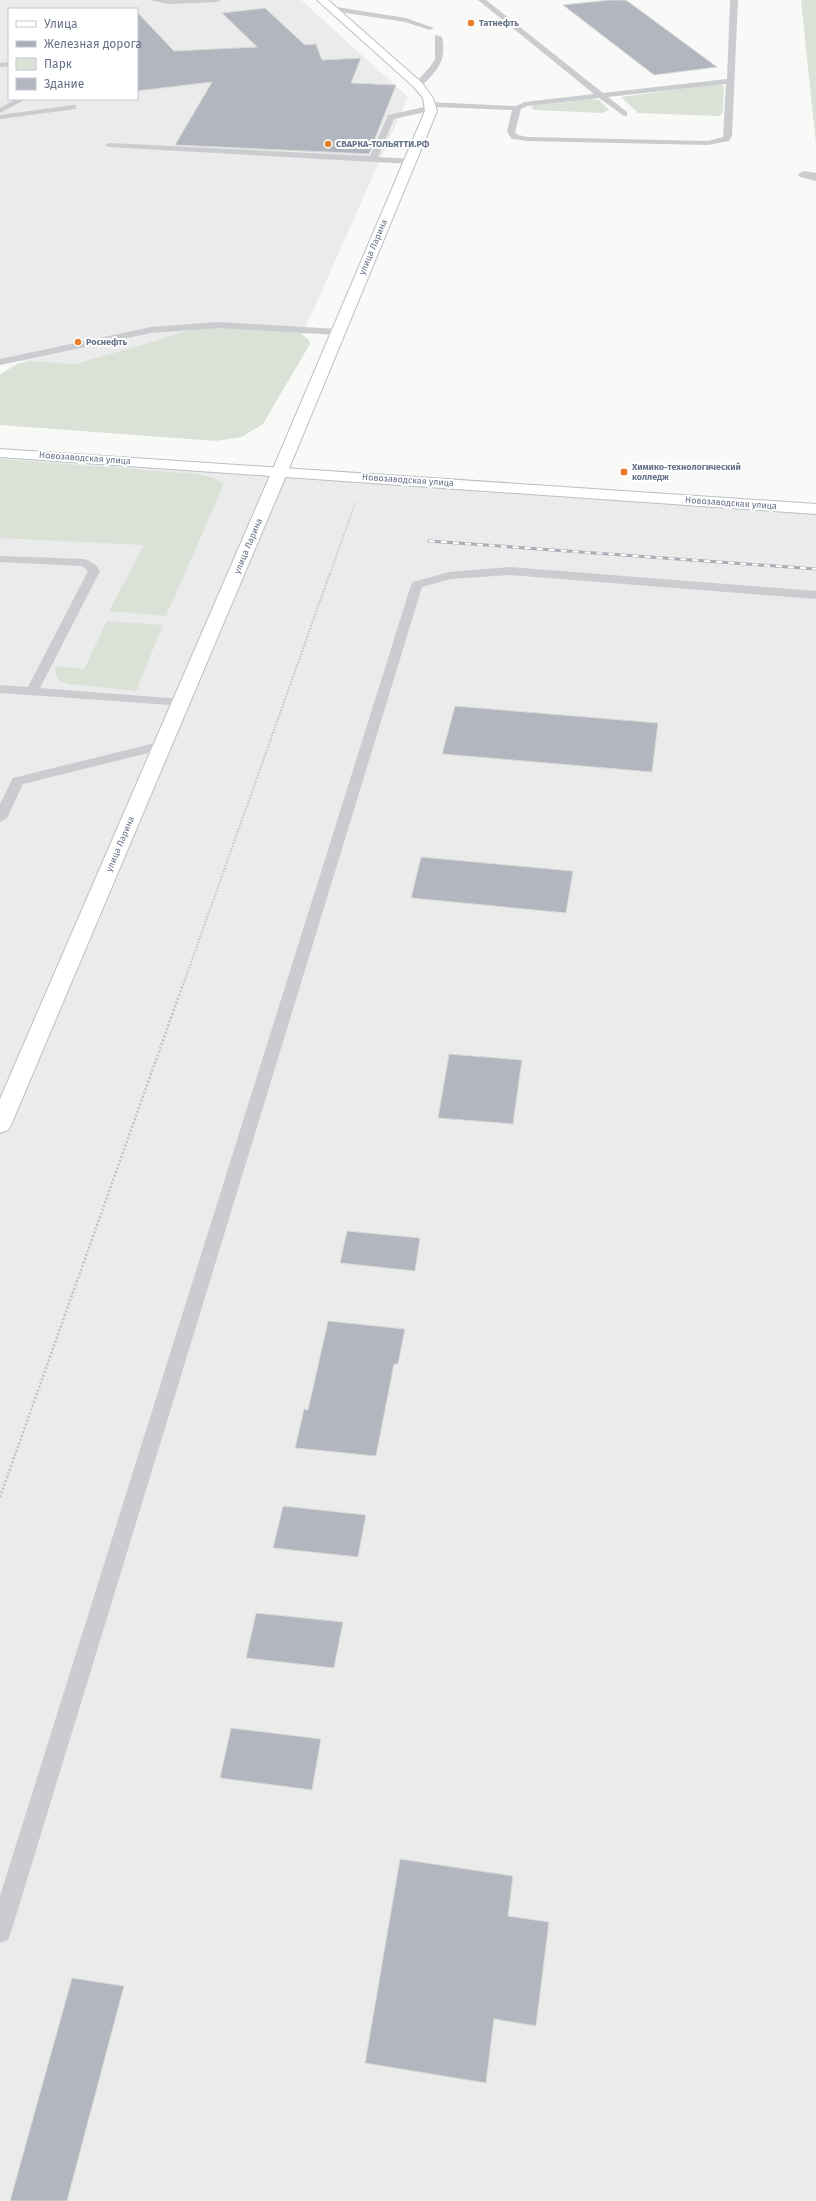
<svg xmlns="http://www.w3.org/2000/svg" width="816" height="2201" viewBox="0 0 816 2201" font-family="'Fira Sans',sans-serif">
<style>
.built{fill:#eaebea;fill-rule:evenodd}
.green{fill:#dae2d8}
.building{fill:#b2b7bf;stroke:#dbdbd9}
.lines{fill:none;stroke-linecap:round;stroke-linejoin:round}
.secondary-casing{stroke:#bcbfc5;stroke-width:2}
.primary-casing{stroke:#bcbfc4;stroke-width:2}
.path-far2{stroke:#c3c4c7;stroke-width:1.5;stroke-dasharray:1 1;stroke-linecap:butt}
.path-far1{stroke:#c3c4c7;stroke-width:2;stroke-dasharray:1.5 1.5;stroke-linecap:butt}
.path{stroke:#c3c4c7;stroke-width:2.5;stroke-dasharray:2 2;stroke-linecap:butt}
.lane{fill:#caccd0;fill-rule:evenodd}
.street{fill:#caccd0;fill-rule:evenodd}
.secondary{fill:#fff;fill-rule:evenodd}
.primary{fill:#fff;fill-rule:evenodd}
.rail-casing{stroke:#a9adb5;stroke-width:3}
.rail{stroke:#fff;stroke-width:2;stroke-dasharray:6;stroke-linecap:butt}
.poi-dot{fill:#e87d29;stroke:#fff;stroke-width:1.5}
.labels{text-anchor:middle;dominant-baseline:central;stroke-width:4;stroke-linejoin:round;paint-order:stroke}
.far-poi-label{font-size:9px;font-weight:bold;fill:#687389;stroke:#fff;text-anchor:start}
.far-street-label{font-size:9px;fill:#687389;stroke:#fff}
</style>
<rect width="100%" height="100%" fill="#f9faf7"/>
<path class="built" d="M0 0H301L408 97 284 376 0 360ZM9 9H137V99H9Z
M0 453 816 509V2201H0Z"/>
<path class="green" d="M801 0H816V145Z
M720 84 724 87 723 113 718 116 638 113 621 97Z
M591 99 599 100 609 110 602 113 535 110 531 108 534 105Z
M227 325 298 332 308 339 310 344 263 424 242 437 216 441 0 425V374L19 363 31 361 75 364 153 342 192 329Z
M0 459 198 474 211 477 224 484 166 616 109 611 144 545 0 538Z
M107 621 163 625 136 691 69 684 59 681 55 673 56 666 84 669Z"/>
<path class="building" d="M609 0H626L717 67 654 75 563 5Z
M265 8 305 45 316 44 322 60 361 58 351 83 396 85 369 154 175 145 212 82 137 91V12L174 51 257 47 222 13Z
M455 706 658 723 652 772 442 754Z
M421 857 573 871 566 913 411 898Z
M449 1054 522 1060 513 1124 438 1118Z
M347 1231 420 1238 415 1271 340 1263Z
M328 1321 405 1329 398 1364H394L376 1456 295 1448 304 1409 308 1410Z
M283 1506 366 1515 358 1557 273 1548Z
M256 1613 343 1622 334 1668 246 1658Z
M231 1728 321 1739 312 1790 220 1778Z
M400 1859 513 1876 508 1916 549 1922 536 2026 494 2019 486 2083 365 2063Z
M72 1978 124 1986 67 2201H10Z"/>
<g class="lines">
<g class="secondary-casing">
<path id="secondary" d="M317 0H328L422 83 433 98 437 111 288 471 11 1125 8 1130 0 1133V1099L272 471 425 111 423 98 414 87Z"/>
</g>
<g class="primary-casing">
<path id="primary" d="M0 449 816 504V514L0 457Z"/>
</g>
<path class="path-far2" d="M330 574 355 503"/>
<path class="path-far1" d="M182 988 330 573"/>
<path class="path" d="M0 1497 182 987"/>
<path class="lane" d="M149 0H221L217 2 169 4Z
M478 0H486L603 93 727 79 730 0H738L732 136 729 141 708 145 528 141 512 139 507 132 512 110 434 107V110L394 119 378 157 413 159V163L410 164 109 147 105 145 109 143 370 156 388 115 429 106 426 104 427 102 516 106 525 102 594 94ZM726 84 723 137 708 141 528 137 518 135 515 132 521 109 527 106 599 98 624 116H627V112L608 97Z
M330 6 406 18 434 28 430 30 405 22 327 10 326 8Z
M435 35 442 37C447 62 437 70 421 87H415V83L430 67 435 59Z
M9 62V66L0 67V63Z
M16 99H26L0 113V108Z
M73 105H76V109L0 119V115Z
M218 322 337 329 342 332 337 335 218 328 151 333 0 365V359L151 327Z
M0 556 85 559 96 565 100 571 40 688 181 699 186 700 187 703 186 706 0 693V685L28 687 88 571 82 566 0 562Z
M510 567 816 591V599L510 575 450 579 422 587 11 1932 8 1940 0 1943V1896L411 585 413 582 449 572Z
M163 741 168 742 170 745 168 748 23 784 7 818 0 822V804L13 778Z"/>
<path class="street" d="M804 171 816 173V181L800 177 798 175 800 173Z"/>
<use href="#secondary" class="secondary"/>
<use href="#primary" class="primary"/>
<g class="rail-casing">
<path id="rail" d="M429 541 816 569"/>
</g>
<use href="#rail" class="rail"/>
</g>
<g class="poi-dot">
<circle cx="471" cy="23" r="4"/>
<circle cx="328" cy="144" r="4"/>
<circle cx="78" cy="342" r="4"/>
<rect x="620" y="468" width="8" height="8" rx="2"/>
</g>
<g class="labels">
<g class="far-poi-label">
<text x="479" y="23">Татнефть</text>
<text x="336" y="144">СВАРКА-ТОЛЬЯТТИ.РФ</text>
<text x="86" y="342">Роснефть</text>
<text x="632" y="467">Химико-технологический<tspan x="632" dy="10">колледж</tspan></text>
</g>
<g class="far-street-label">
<text transform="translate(373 247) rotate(-67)">улица Ларина</text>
<text transform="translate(85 458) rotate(4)">Новозаводская улица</text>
<text transform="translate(408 480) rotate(4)">Новозаводская улица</text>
<text transform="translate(731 503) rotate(4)">Новозаводская улица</text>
<text transform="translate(248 546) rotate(-67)">улица Ларина</text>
<text transform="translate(120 844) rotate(-67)">улица Ларина</text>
</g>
</g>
<rect x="8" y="8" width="130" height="92" fill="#ffffff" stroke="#c3c7d0"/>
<rect x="16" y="21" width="20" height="6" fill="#ffffff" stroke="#c3c7d0"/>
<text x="44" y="28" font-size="12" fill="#687389">Улица</text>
<rect x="16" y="41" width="20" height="6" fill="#a9adb5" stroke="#c3c7d0"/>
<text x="44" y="48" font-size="12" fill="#687389">Железная дорога</text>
<rect x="16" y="58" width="20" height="12" fill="#dae2d8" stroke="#c3c7d0"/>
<text x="44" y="68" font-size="12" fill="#687389">Парк</text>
<rect x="16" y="78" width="20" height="12" fill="#b2b7bf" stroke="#c3c7d0"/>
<text x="44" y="88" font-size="12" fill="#687389">Здание</text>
</svg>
